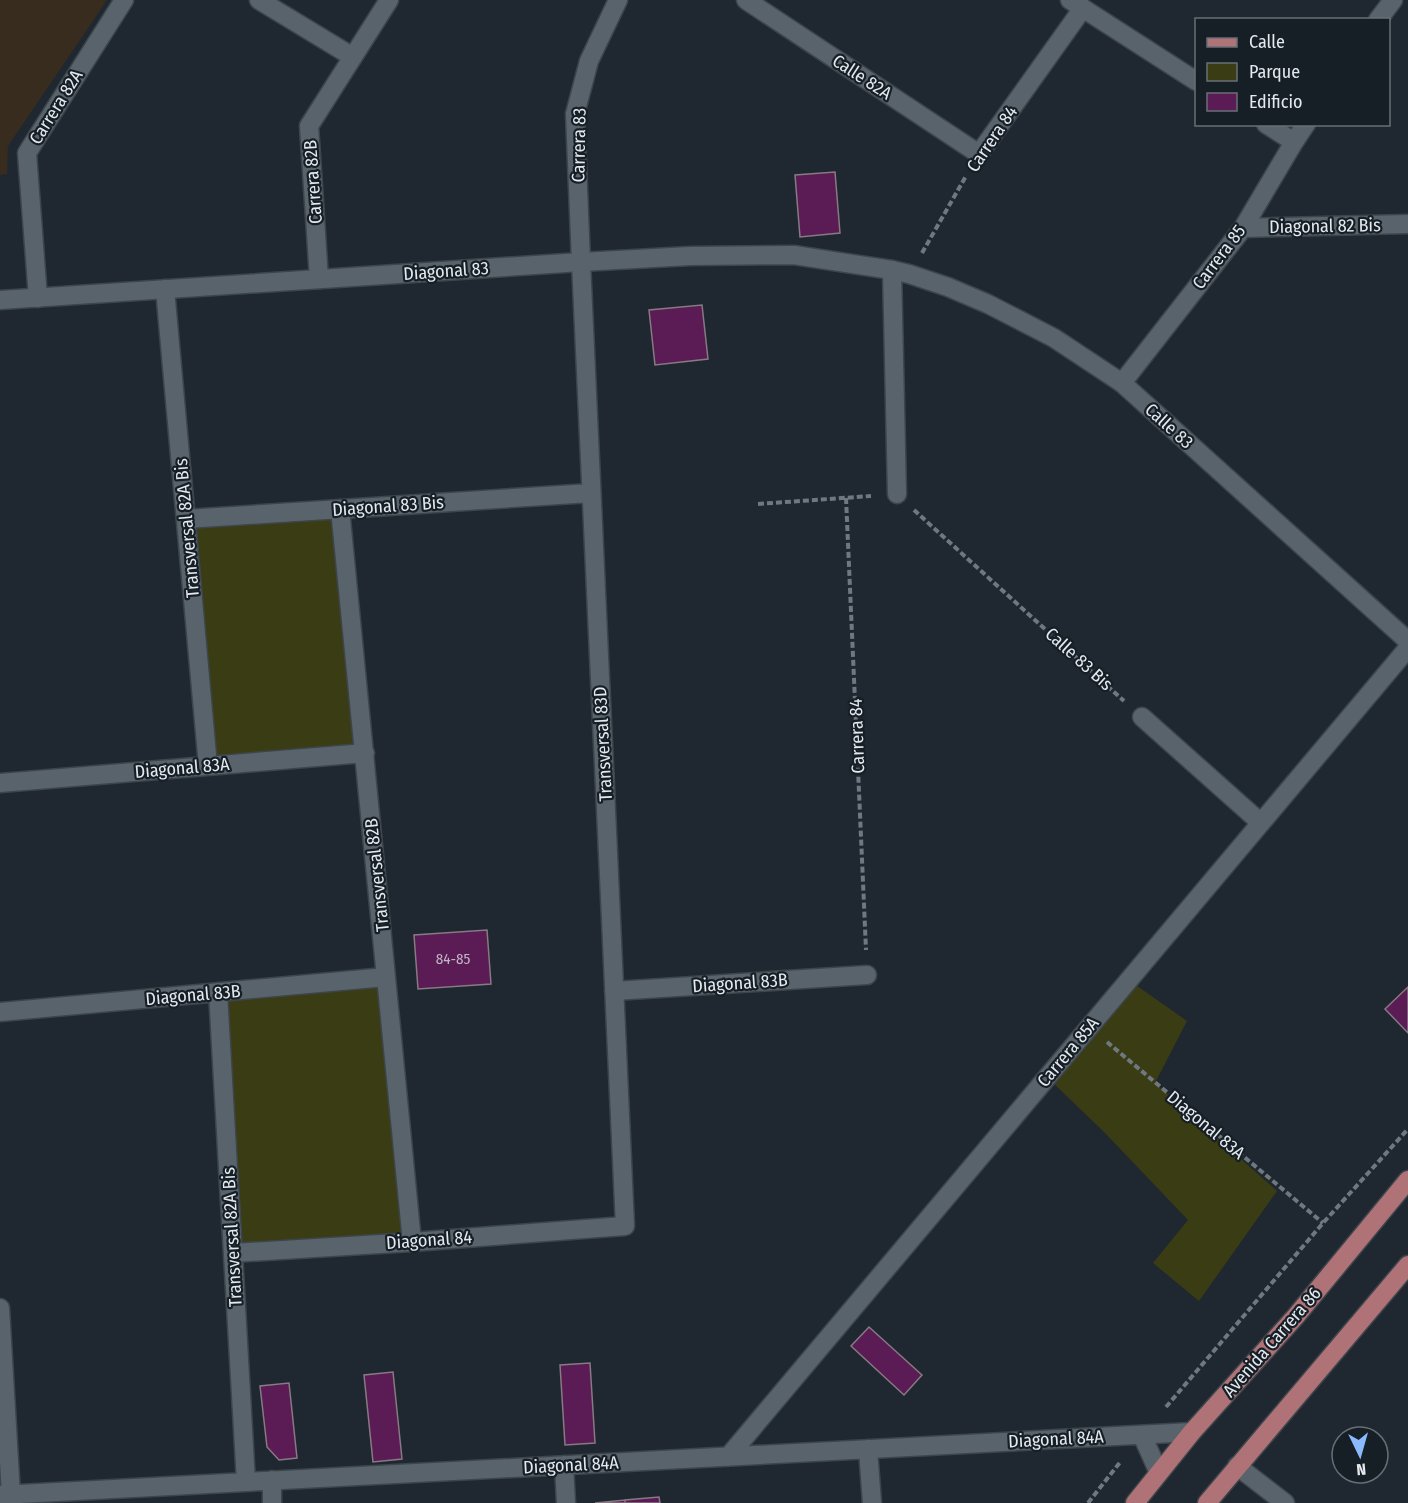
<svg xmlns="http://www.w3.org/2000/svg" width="1408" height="1503" viewBox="0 0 1408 1503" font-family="'Fira Sans Condensed',sans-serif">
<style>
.education{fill:#372c1d}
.green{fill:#3a3c13}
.building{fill:#5b1b54;stroke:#867a83;stroke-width:1.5}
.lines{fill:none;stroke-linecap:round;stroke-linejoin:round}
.minor-casing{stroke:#3d454b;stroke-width:21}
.tertiary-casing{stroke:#3d454b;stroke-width:21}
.primary-casing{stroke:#3d454b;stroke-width:21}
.path{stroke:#70787f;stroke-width:4;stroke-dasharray:6 3;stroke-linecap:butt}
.minor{stroke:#59636c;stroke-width:18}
.tertiary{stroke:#59636c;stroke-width:18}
.primary{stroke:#ae7277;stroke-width:18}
.labels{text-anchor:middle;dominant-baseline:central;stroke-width:4.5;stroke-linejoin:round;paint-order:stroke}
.number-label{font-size:15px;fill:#c1b6c8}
.street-label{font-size:18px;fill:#e3e9ee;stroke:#161e26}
</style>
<rect width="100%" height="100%" fill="#1f2830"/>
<path class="education" d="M0 0H107L8 146 7 174 0 175Z"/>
<path class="green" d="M340 509 365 753 208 766 186 519Z
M1123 976 1187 1021 1155 1083 1277 1191 1199 1301 1153 1263 1188 1220 1105 1133 1049 1079Z
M386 977 412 1242 233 1253 218 992Z"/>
<path class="building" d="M835 172 840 233 800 237 795 175Z
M702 305 708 359 655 365 649 310Z
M487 930 491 984 418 989 414 935Z
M1408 987V1033L1385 1009Z
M869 1327 922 1375 904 1395 851 1346Z
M590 1363 595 1443 565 1445 560 1365Z
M393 1372 402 1459 373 1462 364 1375Z
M289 1383 297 1458 279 1460 267 1447 260 1386Z
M659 1497 660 1503H625V1500Z
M625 1500V1503H595Z"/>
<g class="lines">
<g class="minor-casing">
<path id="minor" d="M259 0 353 57
M746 0 979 154 1083 8
M1070 0 1196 81
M1378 20 1393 0
M1266 124 1294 142
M1243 228 1408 224
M892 270 897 494
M319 279 309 126 389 0
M165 289 208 766
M38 298 27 153 124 0
M1122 383 1243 228 1294 142 1306 124
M340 509 412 1242
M186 519 591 493
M1142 717 1261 823
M0 783 365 753
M614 991 867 975
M218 992 246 1482
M0 1012 386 977
M233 1253 412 1242 625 1226 581 262
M0 1308 11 1495
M1142 1435 1159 1473
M868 1449 872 1503
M728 1457 1408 648
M564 1465 566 1503
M1237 1466 1285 1503
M272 1480V1503
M0 1495 1192 1432"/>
</g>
<g class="tertiary-casing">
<path id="tertiary" d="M581 262 575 114 589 61 618 0
M0 300 581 262 690 256 794 255 892 270 909 274 948 287 988 304 1054 338 1122 383 1408 641"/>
</g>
<g class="primary-casing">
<path id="primary" d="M1135 1503 1192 1432 1296 1316 1408 1180
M1207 1503 1408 1265"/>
</g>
<path class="path" d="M922 253 966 176
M846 498 866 950
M758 504 871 496
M914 510 1124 701
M1107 1042 1323 1223
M1166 1407 1323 1223 1408 1129
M1088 1503 1121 1461"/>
<use href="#minor" class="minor"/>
<use href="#tertiary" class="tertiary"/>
<use href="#primary" class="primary"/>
</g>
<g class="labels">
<g class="number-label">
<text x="453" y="959">84-85</text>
</g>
<g class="street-label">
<text transform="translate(862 77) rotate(33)">Calle 82A</text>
<text transform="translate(56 107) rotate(-58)">Carrera 82A</text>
<text transform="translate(992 139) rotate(-56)">Carrera 84</text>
<text transform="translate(579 145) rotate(-89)">Carrera 83</text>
<text transform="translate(313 182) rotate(-94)">Carrera 82B</text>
<text transform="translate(1325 226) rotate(-1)">Diagonal 82 Bis</text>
<text transform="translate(1219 257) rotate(-53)">Carrera 85</text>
<text transform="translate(446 271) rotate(-4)">Diagonal 83</text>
<text transform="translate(1169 426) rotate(42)">Calle 83</text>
<text transform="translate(388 506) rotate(-4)">Diagonal 83 Bis</text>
<text transform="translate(187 528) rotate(-95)">Transversal 82A Bis</text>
<text transform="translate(1079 659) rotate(42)">Calle 83 Bis</text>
<text transform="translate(857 736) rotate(-92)">Carrera 84</text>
<text transform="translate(603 744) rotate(-93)">Transversal 83D</text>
<text transform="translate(182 768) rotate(-5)">Diagonal 83A</text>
<text transform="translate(377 875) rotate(-96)">Transversal 82B</text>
<text transform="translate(740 983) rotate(-4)">Diagonal 83B</text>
<text transform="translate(193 995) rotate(-5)">Diagonal 83B</text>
<text transform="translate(1068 1052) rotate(-50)">Carrera 85A</text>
<text transform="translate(1206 1125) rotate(40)">Diagonal 83A</text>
<text transform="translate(232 1237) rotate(-93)">Transversal 82A Bis</text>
<text transform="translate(429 1240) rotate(-4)">Diagonal 84</text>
<text transform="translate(1272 1342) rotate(-49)">Avenida Carrera 86</text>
<text transform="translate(1056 1439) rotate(-3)">Diagonal 84A</text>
<text transform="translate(571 1465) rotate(-3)">Diagonal 84A</text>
</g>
</g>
<rect x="1195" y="18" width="195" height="108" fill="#161e26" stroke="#686f76" stroke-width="1.5"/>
<rect x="1207" y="38" width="30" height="9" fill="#ae7277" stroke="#686f76" stroke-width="1.5"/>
<text x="1249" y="48" font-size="18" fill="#e3e9ee">Calle</text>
<rect x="1207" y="63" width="30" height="18" fill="#3a3c13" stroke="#686f76" stroke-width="1.5"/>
<text x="1249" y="78" font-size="18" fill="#e3e9ee">Parque</text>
<rect x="1207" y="93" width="30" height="18" fill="#5b1b54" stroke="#686f76" stroke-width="1.5"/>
<text x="1249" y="108" font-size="18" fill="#e3e9ee">Edificio</text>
<g transform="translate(1360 1455) rotate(175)"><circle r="28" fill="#161e26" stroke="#686f76" stroke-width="1.5"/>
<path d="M0-4.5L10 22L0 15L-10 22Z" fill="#8abafc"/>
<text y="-9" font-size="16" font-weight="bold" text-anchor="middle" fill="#e3e9ee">N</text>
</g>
</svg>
